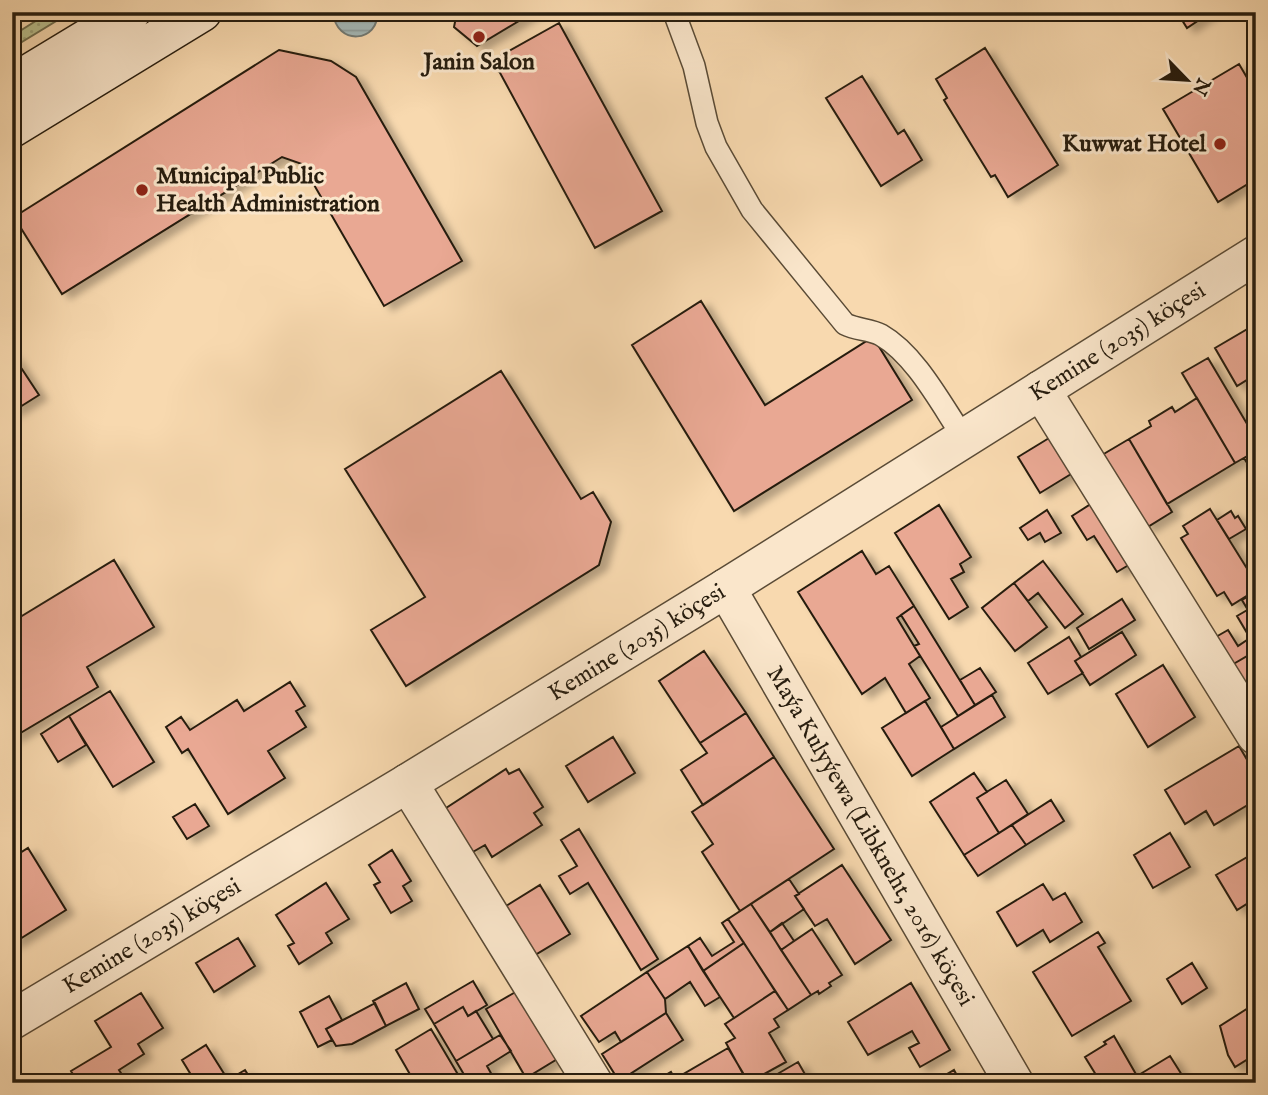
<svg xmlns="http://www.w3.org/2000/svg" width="1268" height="1095" viewBox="0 0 1268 1095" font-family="'IM FELL English',serif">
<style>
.grass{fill:url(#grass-dots);stroke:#706e4e;stroke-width:2}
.water{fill:url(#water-rules);stroke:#717973;stroke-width:2}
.building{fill:#e9a893;stroke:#261c0e;stroke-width:2;filter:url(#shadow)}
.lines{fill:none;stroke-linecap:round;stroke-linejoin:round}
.service-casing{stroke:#5a4b36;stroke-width:24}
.minor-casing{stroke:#5a4b36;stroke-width:41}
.secondary-casing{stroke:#261c0e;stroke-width:41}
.service{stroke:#fae6cb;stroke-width:21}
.minor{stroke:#fae6cb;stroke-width:38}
.secondary{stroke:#fae6cb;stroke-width:38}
.poi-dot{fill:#8f2418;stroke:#fae6cb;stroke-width:2.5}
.labels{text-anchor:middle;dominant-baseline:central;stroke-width:6;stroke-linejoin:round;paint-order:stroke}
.poi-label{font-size:24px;font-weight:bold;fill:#261c0e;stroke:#fae6cb}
.street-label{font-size:24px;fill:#261c0e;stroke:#fae6cb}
</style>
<defs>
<pattern id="grass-dots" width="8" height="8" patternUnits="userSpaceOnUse" patternTransform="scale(1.75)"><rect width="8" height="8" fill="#b9c08e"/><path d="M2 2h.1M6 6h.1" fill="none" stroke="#9fa479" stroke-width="1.8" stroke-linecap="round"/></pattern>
<pattern id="water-rules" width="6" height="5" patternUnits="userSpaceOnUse" patternTransform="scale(1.75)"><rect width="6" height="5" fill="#a3b7b7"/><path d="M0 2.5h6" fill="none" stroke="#8c9d9c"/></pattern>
<filter id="shadow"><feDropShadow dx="8" dy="4.5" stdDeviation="3.5" flood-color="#0004"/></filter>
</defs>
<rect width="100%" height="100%" fill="#f8d9af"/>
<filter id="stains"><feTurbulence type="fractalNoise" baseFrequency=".00286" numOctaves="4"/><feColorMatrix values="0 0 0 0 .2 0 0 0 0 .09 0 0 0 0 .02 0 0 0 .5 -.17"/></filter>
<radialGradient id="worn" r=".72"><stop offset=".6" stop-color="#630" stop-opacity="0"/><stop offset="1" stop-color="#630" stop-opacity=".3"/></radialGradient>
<path class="grass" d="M50 12H71L12 48V36Z"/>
<path class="water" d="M333 12H377C380 42 336 47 333 12Z"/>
<path class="building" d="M457 12H534L477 46 454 27Z
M1177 12H1211L1187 28Z
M559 23 662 211 595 248 493 60Z
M985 48 1058 165 1008 197 995 175 991 177 944 100 947 98 936 79Z
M279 50 331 61 356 77 462 261 384 306 302 164 282 157 62 294 14 217Z
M1239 64 1256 93V179L1218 202 1163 109Z
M862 76 898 134 904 130 922 160 881 186 826 98Z
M701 301 765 405 873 337 912 400 734 511 632 345Z
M1256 324V377L1255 375 1237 386 1215 348Z
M12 354 39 395 12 412Z
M1208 358 1256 439V451L1235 463 1182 373Z
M501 371 581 499 593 492 611 522 599 565 406 686 371 630 425 597 345 469Z
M1197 398 1235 463 1167 504 1129 439 1151 426 1149 421 1172 407 1175 412Z
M1054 435 1076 471 1040 493 1018 457Z
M1129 439 1172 512 1146 528 1102 455Z
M1256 451V477L1244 458Z
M1094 502 1132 563 1117 572 1094 536 1087 540 1072 516Z
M939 505 971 557 960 564 964 572 951 579 968 607 949 619 895 533Z
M1210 509 1256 583V590L1232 605 1224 592 1217 596 1181 538 1188 534 1183 526Z
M1047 510 1061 533 1045 542 1040 533 1028 540 1020 528Z
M1231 511 1235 518 1238 516 1246 529 1229 539 1217 520Z
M862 551 876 574 889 566 914 606 897 618 920 656 909 664 930 698 906 713 885 678 862 694 798 592Z
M114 560 154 627 87 667 98 687 12 738V622Z
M1043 561 1083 614 1065 628 1038 593 1028 601 1014 583Z
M1014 583 1047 627 1015 651 982 608Z
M1256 592V605L1248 610 1242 600Z
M1122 599 1135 620 1089 649 1077 628Z
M1256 605V648L1237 616Z
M914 606 975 705 958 716 914 646 919 644 901 615Z
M1228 630 1238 646 1250 638 1256 648V654L1250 657 1249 655 1230 666 1214 638Z
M1122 632 1136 655 1090 685 1075 661Z
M1069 637 1081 657 1075 661 1083 673 1048 694 1028 663Z
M704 651 746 713 700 743 659 681Z
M1249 655 1256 666V709L1230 666Z
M1163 665 1195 717 1148 747 1116 694Z
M980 668 996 692 975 705 960 680Z
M290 682 305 706 296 711 306 727 268 751 285 778 228 814 188 749 182 753 166 727 181 717 190 730 237 700 244 711Z
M110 691 154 762 113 787 69 716Z
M992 695 1005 717 954 749 941 727Z
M925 701 954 749 912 776 882 728Z
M746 713 774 757 703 805 681 770 707 753 700 743Z
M69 716 86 745 58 762 41 734Z
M613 737 635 773 588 802 566 766Z
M1239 746 1256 775V800L1214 825 1206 811 1185 824 1165 790Z
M774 757 834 849 740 911 702 852 713 844 692 812Z
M506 769 509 774 519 769 543 807 534 813 542 825 492 857 485 845 471 853 443 810Z
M974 773 987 792 977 798 999 833 964 855 930 802Z
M1006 780 1028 814 999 833 977 798Z
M1051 800 1064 821 1026 845 1012 825Z
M195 804 209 826 187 839 173 817Z
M1012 825 1026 845 978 876 964 855Z
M579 829 658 959 641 970 588 883 570 894 559 876 577 866 561 840Z
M1170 833 1190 867 1153 888 1134 855Z
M28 848 66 910 12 944V858Z
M392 850 411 881 403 886 412 901 391 913 374 885 380 882 369 865Z
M1256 852V898L1237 910 1216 875Z
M842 865 891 940 855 964 827 919 815 926 795 896Z
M789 879 799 894 795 896 804 909 770 932 751 904Z
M326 883 349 919 326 933 332 943 299 964 288 946 294 943 276 915Z
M1043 884 1053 900 1065 893 1082 922 1050 942 1043 930 1017 946 997 912Z
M540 885 570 934 535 955 506 906Z
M751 904 811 995 788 1010 728 919Z
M728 919 744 943 703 971 688 946 700 938 712 956 734 942 722 923Z
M782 923 794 941 781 950 770 932Z
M812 929 842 975 829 983 831 986 819 994 818 991 811 995 781 950Z
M1098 932 1105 943 1098 947 1131 1001 1072 1036 1033 972Z
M238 938 255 966 214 992 196 963Z
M744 943 775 991 734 1018 703 971Z
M688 946 720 997 705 1006 690 982 665 999 647 972Z
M1192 963 1207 988 1182 1004 1167 979Z
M647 972 665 999 666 1013 621 1042 615 1032 599 1042 581 1016Z
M473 981 487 1005 468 1016 463 1007 434 1024 425 1009Z
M406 983 419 1009 386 1026 373 1001Z
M911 983 950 1050 920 1067 909 1048 919 1043 912 1031 868 1055 848 1022Z
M519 990 559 1058 526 1078 486 1009Z
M775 991 788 1010 774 1019 779 1027 769 1033 786 1062 748 1083 726 1043 735 1038 725 1024Z
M141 993 163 1028 138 1044 144 1054 119 1070 126 1081 104 1083 102 1080 98 1083H78L71 1071 111 1047 95 1021Z
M329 996 342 1020 326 1029 332 1040 318 1047 300 1012Z
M375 1003 386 1026 352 1044 336 1046 326 1029Z
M1256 1003V1054L1235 1067 1228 1055 1220 1026Z
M463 1007 468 1016 476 1011 493 1039 456 1061 434 1024Z
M666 1013 683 1040 619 1081 602 1054Z
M431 1029 463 1083H415L396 1050Z
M500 1035 511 1051 487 1066 493 1077 483 1083H469L456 1061Z
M1114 1036 1137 1076 1126 1083H1101L1085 1057 1106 1044 1104 1042Z
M206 1045 228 1080 229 1083H196L182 1060Z
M728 1048 746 1078 738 1083H677L675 1079Z
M1170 1056 1187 1083H1126L1137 1076Z
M798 1062 810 1083H762Z
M245 1070 253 1083H229L228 1080Z
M954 1070 961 1083H932Z
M671 1072 677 1083H652Z"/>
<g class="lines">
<g class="service-casing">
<path id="service" d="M674 12 694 66 707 123 716 147 752 210 845 324C857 330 870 329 881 335 916 355 942 406 964 438"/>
</g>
<g class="minor-casing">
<g id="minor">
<path d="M1041 390 1256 735"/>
<path id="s1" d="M726 588 1014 1083"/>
<path d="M408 783 593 1083"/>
<path id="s2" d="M12 1020 408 783 726 588 1256 255"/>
</g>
</g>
<g class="secondary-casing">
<path id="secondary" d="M12 84 131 12
M12 128 202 12"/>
</g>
<use href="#service" class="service"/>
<use href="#minor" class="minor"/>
<use href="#secondary" class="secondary"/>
</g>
<g class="poi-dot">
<circle cx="479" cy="37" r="7"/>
<circle cx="1220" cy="144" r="7"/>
<circle cx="142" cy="190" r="7"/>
</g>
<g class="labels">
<g class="poi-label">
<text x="479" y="62">Janin Salon</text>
<text x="1206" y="144" text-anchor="end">Kuwwat Hotel</text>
<text x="156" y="176" text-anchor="start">Municipal Public<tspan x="156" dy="28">Health Administration</tspan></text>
</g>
<g class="street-label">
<text stroke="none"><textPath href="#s2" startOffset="1297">Kemine (2035) köçesi</textPath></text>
<text stroke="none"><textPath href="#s2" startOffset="730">Kemine (2035) köçesi</textPath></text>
<text stroke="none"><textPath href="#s1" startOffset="287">Maýa Kulyýewa (Libkneht, 2016) köçesi</textPath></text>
<text stroke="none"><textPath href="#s2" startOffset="163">Kemine (2035) köçesi</textPath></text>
</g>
</g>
<rect width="1268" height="1095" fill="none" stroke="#f8d9af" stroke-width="42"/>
<rect x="14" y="14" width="1240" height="1067" fill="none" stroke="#261c0e" stroke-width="3.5"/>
<rect x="21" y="21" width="1226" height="1053" fill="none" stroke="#261c0e" stroke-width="2"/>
<g transform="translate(1187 80) rotate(115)" stroke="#fae6cb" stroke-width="5" paint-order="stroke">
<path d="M0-5L12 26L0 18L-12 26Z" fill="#261c0e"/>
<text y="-10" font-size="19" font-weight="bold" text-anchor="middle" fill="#261c0e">N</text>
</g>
<rect width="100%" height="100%" filter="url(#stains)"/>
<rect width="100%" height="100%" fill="url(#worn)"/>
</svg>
